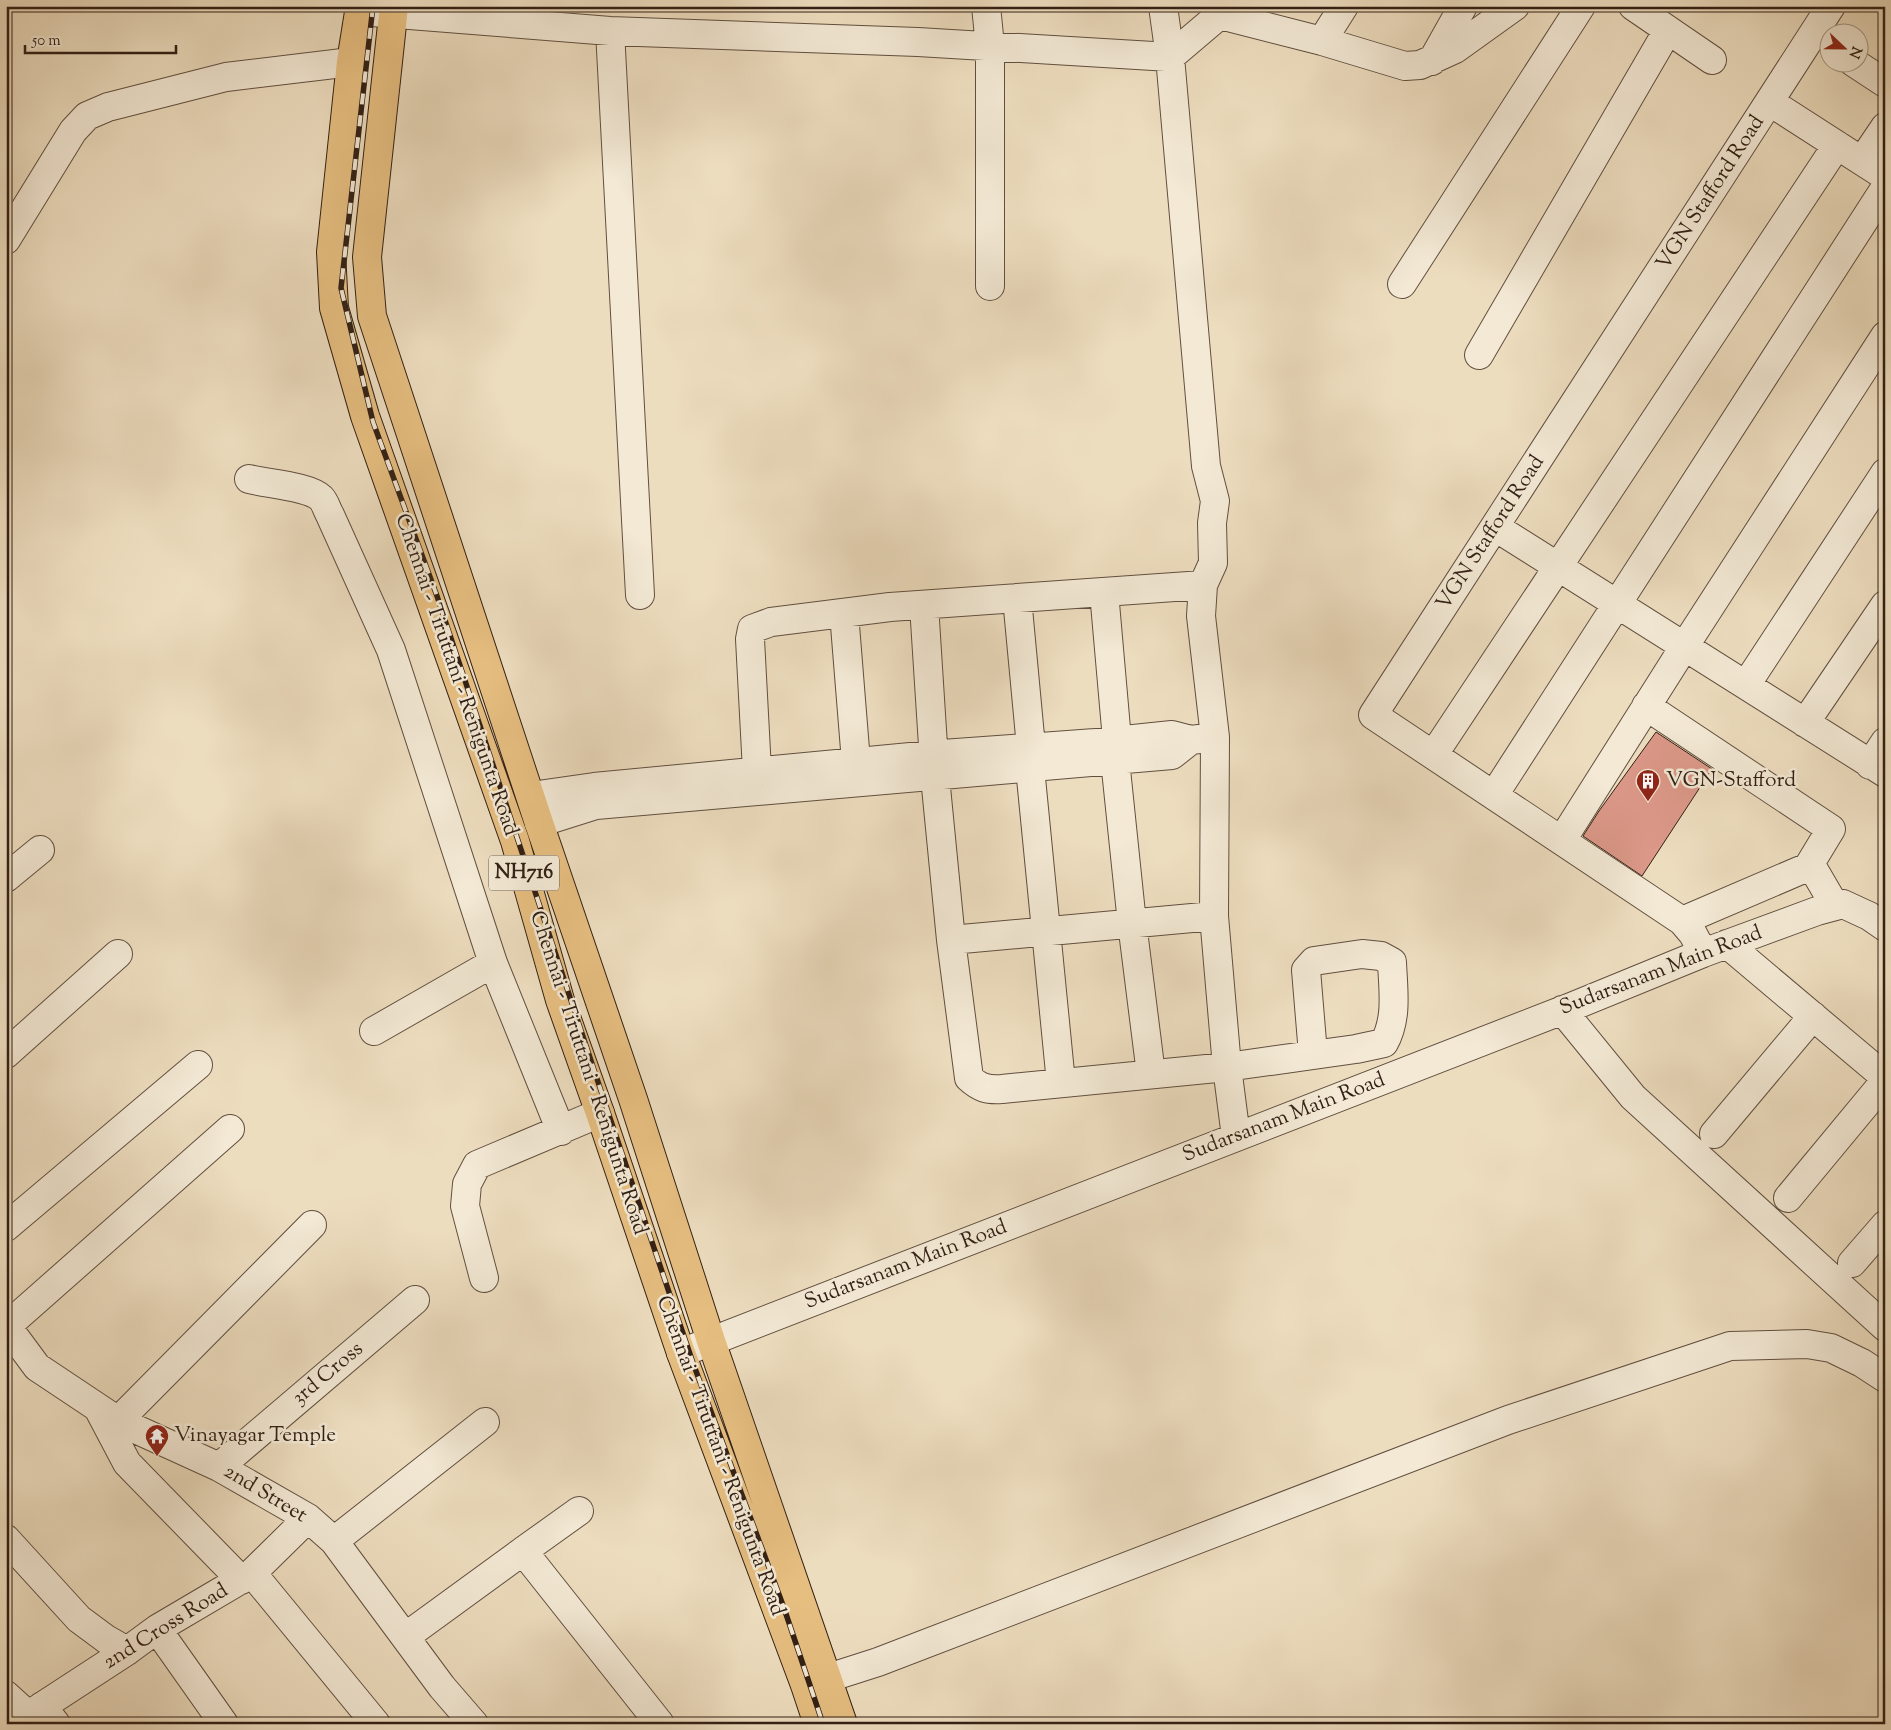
<svg xmlns="http://www.w3.org/2000/svg" width="1891" height="1730" viewBox="0 0 1891 1730" font-family="'Sorts Mill Goudy',serif">
<style>
.building{fill:#dc9889;stroke:#322015}
.lines{fill:none;stroke-linecap:round;stroke-linejoin:round}
.minor-casing{stroke:#614f40;stroke-width:30}
.highway-casing{stroke:#322015;stroke-width:30}
.minor{stroke:#f3e9d5;stroke-width:28}
.highway{stroke:#e6be80;stroke-width:28}
.rail-casing{stroke:#322015;stroke-width:5.5}
.rail{stroke:#f3e9d5;stroke-width:4;stroke-dasharray:11;stroke-linecap:butt}
.labels{text-anchor:middle;dominant-baseline:central;stroke-width:5;stroke-linejoin:round;paint-order:stroke}
.shield{fill:#f3e9d5;stroke:#6c5c4f;stroke-width:1}
.shield-label{font-size:20px;font-weight:bold;fill:#322015}
.street-label{font-size:21px;fill:#322015;stroke:#f3e9d5}
.poi-label{font-size:21px;fill:#322015;stroke:#f3e9d5;text-anchor:start}
</style>
<rect width="100%" height="100%" fill="#edddbf"/>
<filter id="stains"><feTurbulence type="fractalNoise" baseFrequency=".004" numOctaves="4"/><feColorMatrix values="0 0 0 0 .2 0 0 0 0 .09 0 0 0 0 .02 0 0 0 .5 -.17"/></filter>
<radialGradient id="worn" r=".72"><stop offset=".6" stop-color="#630" stop-opacity="0"/><stop offset="1" stop-color="#630" stop-opacity=".3"/></radialGradient>
<path class="building" d="M1656 732 1712 769 1642 876 1583 836 1599 811Z"/>
<g class="lines">
<g class="minor-casing">
<path id="minor" d="M986 6 990 46V286
M1230 6 1170 57 1206 466 1215 501 1212 523 1213 563 1203 585 1201 616 1215 737 1214 916 1227 1067 1236 1137
M1633 6 1712 60
M359 11 610 31 918 42 1170 57 1163 6
M1220 15 1322 41 1405 66 1420 65 1455 49 1515 6
M610 31 640 595
M1322 41 1344 6
M1432 61 1463 6
M1853 62 1885 83
M1770 102 1885 176
M1862 161 1885 127
M6 240 73 131 87 116 108 107 226 77 351 62
M1402 284 1581 6
M1479 355 1668 30
M249 479C268 484 308 486 321 498 325 502 327 510 330 515L391 650 493 963 561 1131
M1495 527 1885 773
M1104 592 1117 740
M1017 598 1031 747
M924 605 935 777 951 940 969 1078C980 1088 987 1090 1002 1089L1227 1067 1356 1049 1384 1043C1398 1018 1393 989 1392 962L1381 956 1362 954 1314 961 1306 970 1313 1054
M844 613 856 762
M1746 685 1885 473
M1646 706 1831 829 1808 867
M1805 723 1885 605
M1434 754 1837 145
M1115 760 1132 923 1151 1074
M1870 765 1885 742
M1030 768 1061 1083
M757 771 750 639 752 629 771 622 890 607 1203 585
M1494 795 1885 188
M531 796 594 787 942 754 1095 743 1172 735 1191 740 1215 737
M539 823 596 805 1172 755 1191 740
M1562 840 1684 647 1885 336
M6 878 40 850
M1682 921 1808 867 1814 870 1835 906
M951 940 1214 916
M1727 944 1885 1077
M1703 953 1693 934 1682 921 1373 715 1831 6
M1562 1010 1633 1097 1885 1327
M374 1031 493 963
M6 1054 118 954
M1714 1134 1813 1016
M1788 1198 1885 1081
M6 1227 198 1065
M1852 1263 1885 1225
M484 1278 465 1206 467 1184 477 1165 600 1113
M6 1325 37 1367 118 1421 219 1467 308 1518 334 1541 442 1687 474 1724
M7 1326 230 1129
M681 1353 1571 1007 1703 953 1817 911 1843 904 1869 916 1885 927
M98 1408 127 1463 241 1580
M118 1421 312 1225
M219 1467 415 1300
M6 1539 79 1619 106 1639 127 1651
M334 1541 485 1422
M523 1551 579 1511
M252 1573 376 1724
M157 1629 224 1724
M405 1637 523 1551 660 1724
M828 1678 878 1662 1508 1420 1730 1346 1807 1344 1831 1348 1862 1363 1885 1378
M6 1695 28 1715
M42 1706 56 1724
M15 1724 127 1651 157 1629 252 1573 308 1518"/>
</g>
<g class="highway-casing">
<path id="highway" d="M360 6 351 62 331 252 334 308 365 416 515 841 560 1000 600 1113 681 1353 805 1685 818 1724
M394 6 367 257 372 316 539 823 633 1099 711 1341 843 1724"/>
</g>
<use href="#minor" class="minor"/>
<use href="#highway" class="highway"/>
<g class="rail-casing">
<path id="rail" d="M373 6 341 288 373 422 437 596 610 1118 693 1363 784 1608 823 1724"/>
</g>
<use href="#rail" class="rail"/>
</g>
<defs>
<g id="building-pin" transform="scale(1.25)"><path d="M0 17L-7.5 6A9.5 9.5 0 1 1 7.5 6Z" fill="#8f2418" stroke="#f3e9d5"/><path d="M-4-6H4V6H1V3H-1V6H-4ZM-2.5-4.3h1.7v1.8h-1.7ZM.8-4.3h1.7v1.8H.8ZM-2.5-1h1.7V.8h-1.7ZM.8-1h1.7V.8H.8Z" fill="#fff"/></g>
<g id="temple-pin" transform="scale(1.25)"><path d="M0 17L-7.5 6A9.5 9.5 0 1 1 7.5 6Z" fill="#8f2418" stroke="#f3e9d5"/><path d="M0-6L5-2H3V0L6.5 2.5H4V6H1.5V3h-3V6H-4V2.5H-6.5L-3 0V-2H-5Z" fill="#fff"/></g>
</defs>
<g fill-rule="evenodd">
<use href="#building-pin" x="1648" y="781"/>
<use href="#temple-pin" x="157" y="1436"/>
</g>
<g class="labels">
<rect class="shield" x="489" y="855.5" width="70" height="35" rx="4"/>
<g class="shield-label">
<text x="524" y="873">NH716</text>
</g>
<g class="street-label">
<text transform="translate(1711 193) rotate(-57)">VGN Stafford Road</text>
<text transform="translate(1491 533) rotate(-57)">VGN Stafford Road</text>
<text transform="translate(456 675) rotate(71)">Chennai - Tiruttani - Renigunta Road</text>
<text transform="translate(1661 971) rotate(-21)">Sudarsanam Main Road</text>
<text transform="translate(588 1073) rotate(72)">Chennai - Tiruttani - Renigunta Road</text>
<text transform="translate(1284 1118) rotate(-21)">Sudarsanam Main Road</text>
<text transform="translate(906 1265) rotate(-21)">Sudarsanam Main Road</text>
<text transform="translate(328 1374) rotate(-40)">3rd Cross</text>
<text transform="translate(720 1456) rotate(70)">Chennai - Tiruttani - Renigunta Road</text>
<text transform="translate(265 1494) rotate(31)">2nd Street</text>
<text transform="translate(166 1627) rotate(-32)">2nd Cross Road</text>
</g>
<g class="poi-label">
<text x="1666" y="781">VGN-Stafford</text>
<text x="174" y="1436">Vinayagar Temple</text>
</g>
</g>
<rect width="1891" height="1730" fill="none" stroke="#edddbf" stroke-width="25"/>
<rect x="8" y="8" width="1876" height="1715" fill="none" stroke="#322015" stroke-width="2.5"/>
<rect x="12" y="12" width="1866" height="1705" fill="none" stroke="#322015"/>
<g transform="translate(1844 48) rotate(112)"><circle r="24" fill="#f3e9d5" stroke="#a69988"/>
<path d="M0-4L9 19L0 12L-9 19Z" fill="#8f2418"/>
<text y="-8" font-size="14" font-weight="bold" text-anchor="middle" fill="#322015">N</text>
</g>
<path d="M25 45v8h151v-8" fill="none" stroke="#322015" stroke-width="2.5"/>
<text x="32" y="45" font-size="15" fill="#322015" stroke="#f3e9d5" stroke-width="4" paint-order="stroke">50 m</text>
<rect width="100%" height="100%" filter="url(#stains)"/>
<rect width="100%" height="100%" fill="url(#worn)"/>
</svg>
